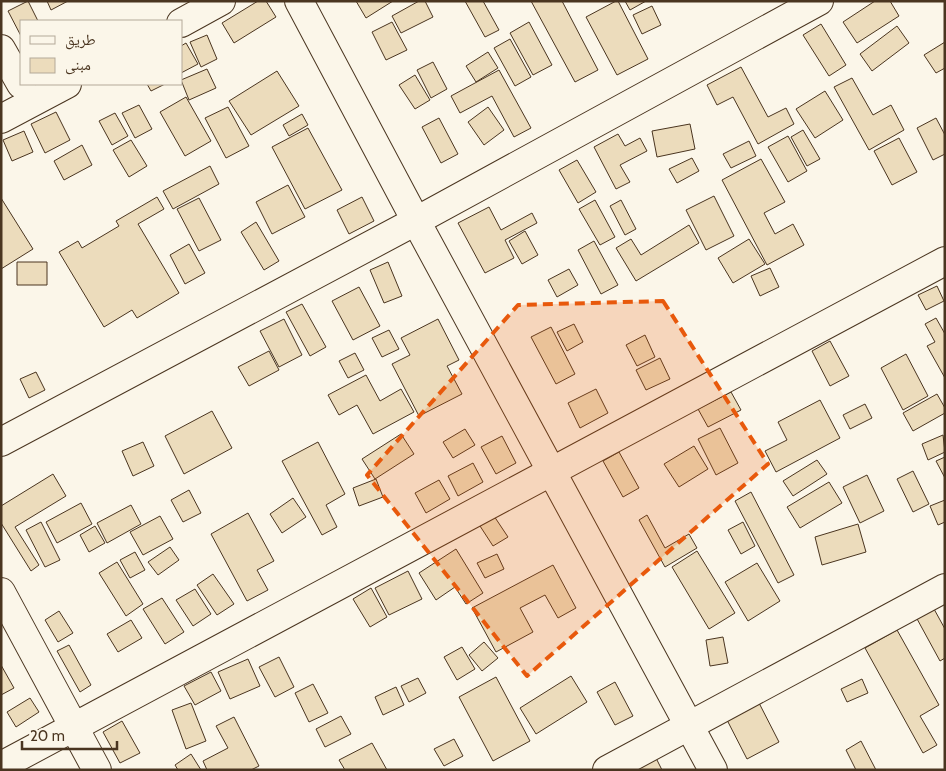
<svg xmlns="http://www.w3.org/2000/svg" width="946" height="771" viewBox="0 0 946 771" font-family="Cabin,'Noto Naskh Arabic',sans-serif">
<style>
.building{fill:#ecdcbc;stroke:#4a3520}
.lines{fill:none;stroke-linecap:round;stroke-linejoin:round}
.minor-casing{stroke:#4a3520;stroke-width:30}
.tertiary-casing{stroke:#4a3520;stroke-width:30}
.minor{stroke:#fbf6e9;stroke-width:28}
.tertiary{stroke:#fbf6e9;stroke-width:28}
.marked{fill:#e8590c;fill-opacity:0.2;stroke:#e8590c;stroke-width:4;stroke-dasharray:10 6;stroke-linejoin:round}
</style>
<rect width="100%" height="100%" fill="#fbf6e9"/>
<path class="building" d="M28 1 38 21H21V36L8 11Z
M47 1H68L51 10Z
M258 1H266L276 17 234 43 222 23Z
M356 1H393L366 18Z
M419 1H425L433 17 401 33 392 16Z
M465 1H483L499 30 485 37Z
M531 1H562L598 70 575 82Z
M616 1H618L648 59 617 75 586 17Z
M625 1H646L630 10Z
M875 1H890L899 16 857 43 843 22Z
M652 6 661 25 642 34 633 15Z
M392 22 407 50 386 60 372 32Z
M529 22 552 65 533 75 510 33Z
M821 24 846 65 829 76 803 35Z
M897 26 909 43 872 71 860 54Z
M207 35 217 59 201 67 190 42Z
M510 39 531 77 515 86 494 48Z
M945 42V68L936 73 924 55Z
M186 43 198 64 181 73V46Z
M488 52 498 68 476 82 466 66Z
M433 62 447 89 431 98 417 70Z
M741 67 768 117 786 108 794 124 758 144 733 97 717 105 707 85Z
M207 69 216 88 189 100 181 80Z
M499 70 531 128 514 137 492 96 460 113 451 96Z
M277 71 299 106 251 135 229 101Z
M415 75 430 100 415 109 399 85Z
M852 78 873 115 891 105 904 130 869 150 834 87Z
M147 84H165L151 91Z
M825 91 843 120 815 138 796 109Z
M186 97 211 141 185 156 160 112Z
M139 105 152 129 135 138 122 113Z
M228 107 249 146 226 158 205 118Z
M488 107 504 130 484 145 468 122Z
M56 112 70 140 45 153 31 124Z
M115 113 128 136 112 145 99 121Z
M302 114 308 125 289 136 283 125Z
M439 118 458 154 441 163 422 127Z
M936 118 945 135V154L933 160 917 128Z
M690 124 695 149 657 157 652 131Z
M308 128 342 190 305 209 272 147Z
M803 130 820 159 807 166 791 137Z
M24 131 33 152 12 161 3 140Z
M618 134 625 146 640 138 647 151 620 165 630 182 616 189 594 147Z
M788 136 807 171 788 182 768 147Z
M899 138 917 172 892 185 874 151Z
M131 140 147 166 129 177 113 150Z
M749 141 756 156 731 168 723 154Z
M82 145 92 165 64 180 54 161Z
M692 158 699 171 677 183 669 169Z
M761 159 785 202 764 213 775 234 793 224 804 245 767 265 722 180Z
M577 160 596 192 578 203 559 170Z
M210 166 219 184 173 209 163 191Z
M288 185 305 217 272 234 256 202Z
M714 196 734 236 706 250 686 210Z
M157 197 164 209 138 224 179 293 137 318 132 310 104 327 59 252 78 241 82 248 119 226 116 221Z
M362 197 374 221 349 234 337 210Z
M1 198 33 249 1 269Z
M199 198 221 240 199 251 177 209Z
M595 200 615 237 600 245 579 209Z
M621 200 636 229 625 235 610 206Z
M489 207 501 230 532 213 537 223 505 240 514 258 485 273 458 223Z
M256 222 279 261 264 270 241 232Z
M689 225 699 243 636 281 616 248 631 239 641 255Z
M525 231 538 255 522 264 509 241Z
M749 239 765 264 733 283 718 258Z
M594 241 618 285 601 294 578 250Z
M189 244 205 273 185 284 170 255Z
M17 262H47V285H17Z
M388 262 402 296 384 303 370 270Z
M770 268 779 287 760 296 751 276Z
M569 269 578 285 557 297 548 280Z
M937 286 944 301 926 310 918 295Z
M359 287 380 326 353 340 332 301Z
M302 304 326 347 310 356 286 312Z
M936 318 945 334V378L927 346 935 342 925 324Z
M284 319 302 355 279 367 260 331Z
M438 319 459 360 447 366 462 394 419 416 392 364 410 355 401 338Z
M574 324 583 342 567 351 557 332Z
M551 327 575 374 556 384 531 337Z
M389 330 399 349 382 357 372 338Z
M645 335 655 357 637 366 626 345Z
M830 341 849 376 830 386 812 351Z
M269 351 279 370 249 386 238 367Z
M355 353 364 370 348 378 339 361Z
M906 354 928 396 903 410 881 368Z
M660 358 670 379 646 390 636 370Z
M36 372 45 390 29 398 20 379Z
M366 375 380 401 401 389 414 412 373 434 357 405 339 415 328 395Z
M596 389 608 413 580 428 568 403Z
M731 392 741 410 708 427 698 409Z
M937 394 945 408V413L913 431 903 413Z
M820 400 840 438 776 472 765 451 787 440 778 422Z
M865 404 872 418 850 429 843 415Z
M212 411 232 448 184 474 165 436Z
M720 428 738 463 716 475 698 439Z
M465 429 475 445 453 458 443 442Z
M401 434 414 454 375 479 362 459Z
M943 435 945 452 928 460 922 444Z
M502 436 516 463 496 474 481 447Z
M143 442 154 466 133 476 122 451Z
M318 442 345 494 326 505 337 527 322 535 282 461Z
M694 446 708 469 679 487 664 464Z
M619 452 639 488 623 497 603 461Z
M945 457V478L936 461Z
M817 460 827 474 793 496 783 481Z
M473 463 483 482 458 496 448 476Z
M913 471 929 504 913 512 897 479Z
M53 474 66 496 15 527 39 565 31 571 1 523V506Z
M867 475 884 511 860 523 843 487Z
M376 479 383 497 359 506 353 488Z
M439 480 450 499 426 513 415 493Z
M829 482 842 503 800 528 787 507Z
M189 490 201 513 183 522 171 500Z
M751 492 794 575 778 583 735 501Z
M293 498 306 517 282 533 270 514Z
M945 500V522L938 525 930 506Z
M81 503 92 524 57 543 46 522Z
M131 505 141 524 107 543 97 523Z
M248 513 274 561 257 570 268 590 247 601 211 534Z
M647 515 665 548 689 534 697 548 665 567 639 520Z
M160 516 173 539 143 555 130 532Z
M494 516 508 537 493 546 480 526Z
M41 522 60 560 45 567 26 530Z
M743 522 755 546 741 554 728 530Z
M858 524 866 552 822 565 815 537Z
M95 526 105 543 89 552 80 535Z
M170 547 179 560 158 575 148 562Z
M456 549 483 593 466 604 455 587 436 600 419 573Z
M697 551 735 613 709 629 672 567Z
M135 552 145 570 130 578 120 560Z
M497 554 504 569 485 578 477 563Z
M117 562 143 604 126 616 99 573Z
M757 563 780 601 748 621 725 582Z
M553 565 576 608 558 618 545 595 520 608 533 632 496 652 472 608Z
M408 571 422 599 389 615 375 588Z
M213 574 234 604 217 615 197 585Z
M371 588 387 617 370 627 353 599Z
M195 589 211 614 193 626 176 600Z
M162 598 184 632 165 644 143 609Z
M934 609 945 629V658L940 661 916 617Z
M59 611 73 633 58 642 45 620Z
M131 620 142 638 118 652 107 634Z
M897 630 939 705 920 716 937 745 923 753 865 648Z
M723 637 728 663 710 666 706 640Z
M484 642 498 658 482 671 469 655Z
M69 645 91 685 80 692 57 651Z
M462 647 475 669 457 680 444 657Z
M279 657 294 687 275 697 259 667Z
M248 659 260 686 230 699 218 672Z
M1 665 14 688 1 695Z
M211 672 221 691 195 705 184 686Z
M571 676 587 702 536 734 520 708Z
M496 677 530 741 493 761 459 697Z
M418 678 426 693 409 702 401 686Z
M862 679 868 693 847 702 841 689Z
M615 682 633 716 615 725 597 692Z
M313 684 328 713 309 722 295 693Z
M396 687 404 705 383 715 375 697Z
M30 698 39 712 16 727 7 712Z
M758 701 779 742 747 759 726 718Z
M191 703 206 741 186 749 172 710Z
M341 716 351 734 325 747 316 729Z
M234 717 259 766 251 770H207L203 761 228 748 216 726Z
M122 721 140 753 120 763 103 732Z
M454 739 463 756 444 766 434 749Z
M861 741 876 770H856L846 750Z
M372 743 387 770H345L339 760Z
M191 754 201 770H178L175 765Z
M656 758 662 770H633Z"/>
<g class="lines">
<g class="minor-casing">
<path id="minor" d="M181 23 221 1
M1 49 21 84
M1 119 67 84
M1 442 416 221 819 1
M1 592 97 770
M1 766 945 261
M607 770 945 588"/>
</g>
<g class="tertiary-casing">
<path id="tertiary" d="M299 1 416 221 713 770"/>
</g>
<use href="#minor" class="minor"/>
<use href="#tertiary" class="tertiary"/>
</g>
<path class="marked" d="M663 301 768 464 527 676 367 475 518 305Z"/>
<rect width="946" height="771" fill="none" stroke="#4a3520" stroke-width="5"/>
<rect x="20" y="20" width="162" height="65" fill="#fbf6e9" stroke="#b4a999"/>
<rect x="30" y="36" width="25" height="8" fill="#fbf6e9" stroke="#b4a999"/>
<text x="65" y="45" font-size="15" fill="#4a3520">طريق</text>
<rect x="30" y="58" width="25" height="15" fill="#ecdcbc" stroke="#b4a999"/>
<text x="65" y="70" font-size="15" fill="#4a3520">مبنى</text>
<path d="M22 741v8h95v-8" fill="none" stroke="#4a3520" stroke-width="2.5"/>
<text x="30" y="741" font-size="15" fill="#4a3520" stroke="#fbf6e9" stroke-width="4" paint-order="stroke">20 m</text>
</svg>
